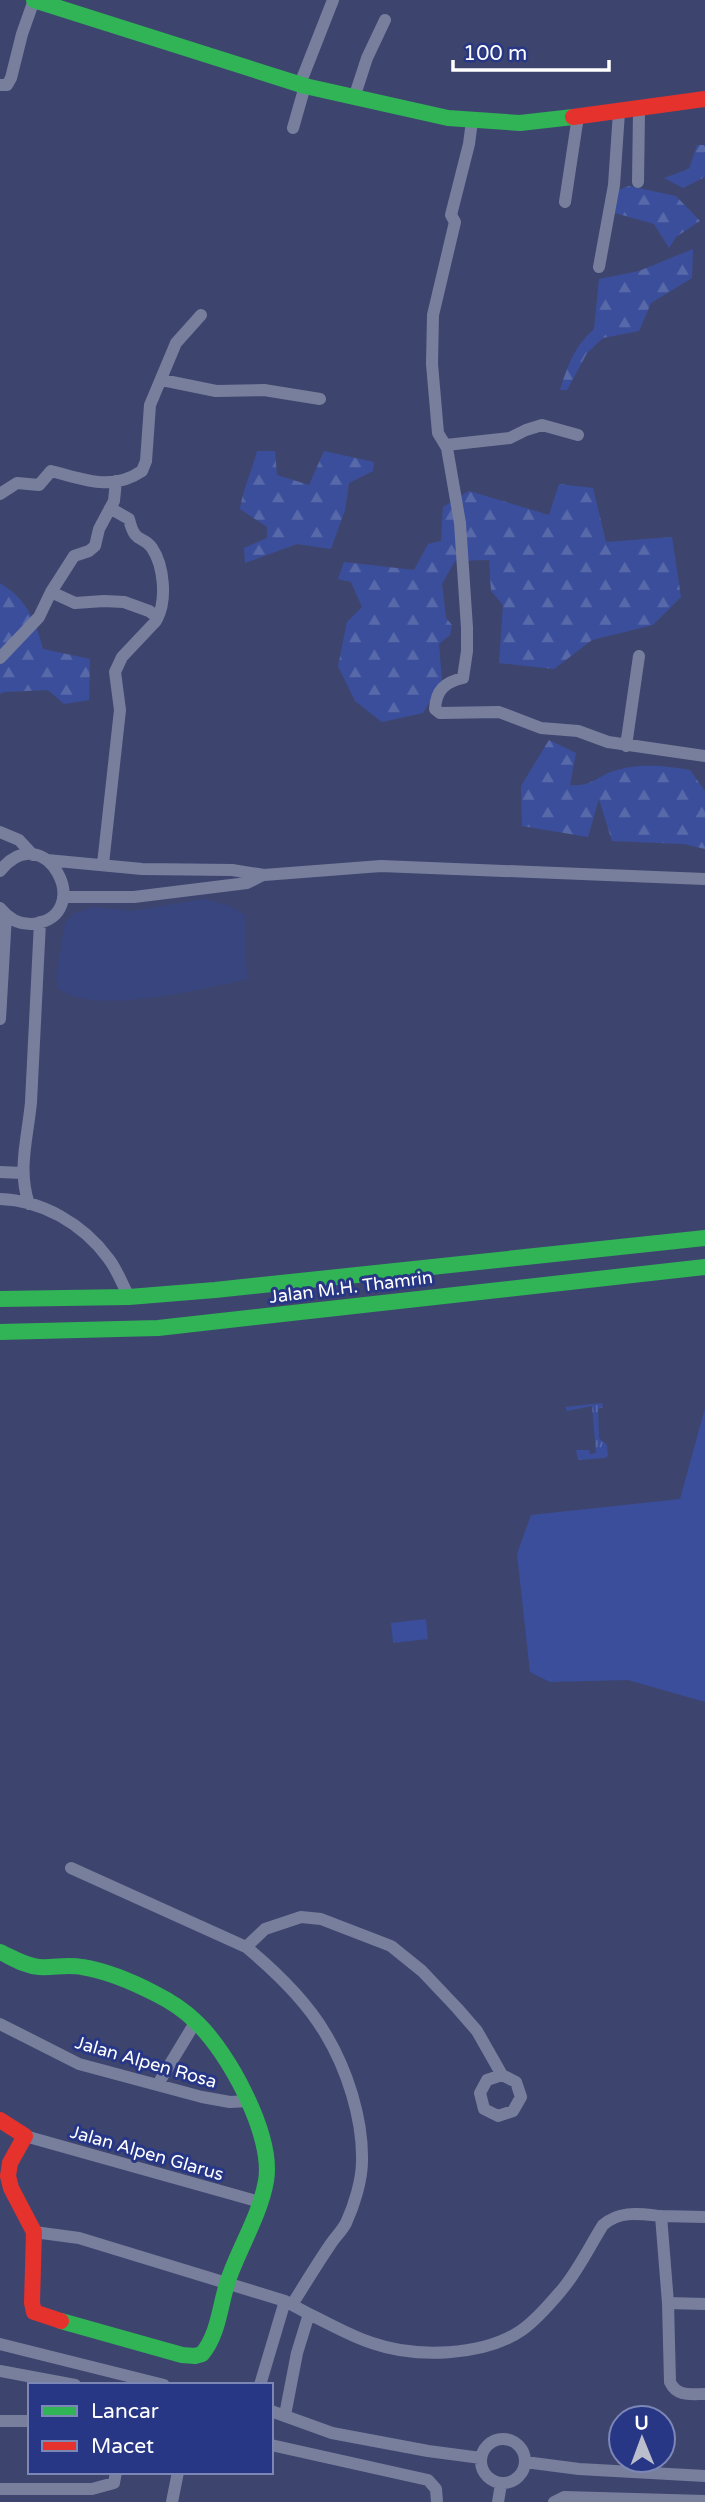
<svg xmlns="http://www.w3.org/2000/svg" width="705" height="2502" viewBox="0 0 705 2502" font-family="'Varela Round',sans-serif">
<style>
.grass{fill:url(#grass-tufts)}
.forest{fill:url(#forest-firs)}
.park{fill:#3b4e9b}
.water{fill:#38457e}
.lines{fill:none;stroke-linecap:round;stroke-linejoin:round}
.street{stroke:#787f9d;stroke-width:12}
.fast{stroke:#30b455;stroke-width:16}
.jam{stroke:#e5322d;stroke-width:16}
.labels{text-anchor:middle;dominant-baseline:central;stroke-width:6;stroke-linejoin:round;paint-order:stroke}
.street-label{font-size:18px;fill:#fff;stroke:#273785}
</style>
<defs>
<pattern id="grass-tufts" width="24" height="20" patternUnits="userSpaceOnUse" patternTransform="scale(1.75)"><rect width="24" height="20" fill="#3b4e9b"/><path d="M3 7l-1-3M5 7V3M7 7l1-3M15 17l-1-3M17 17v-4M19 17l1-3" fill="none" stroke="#5869aa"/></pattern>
<pattern id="forest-firs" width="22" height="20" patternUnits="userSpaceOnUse" patternTransform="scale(1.75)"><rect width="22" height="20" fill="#3b4e9b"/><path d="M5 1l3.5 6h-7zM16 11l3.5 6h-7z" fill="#5869aa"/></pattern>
</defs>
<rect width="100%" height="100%" fill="#3d456f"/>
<path class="grass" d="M602 1403 603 1407 598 1409 599 1438 607 1445 608 1456 605 1458 578 1460 576 1450H589L590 1454 596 1453 592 1406 567 1411 565 1407Z"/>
<path class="forest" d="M697 145H705V177L683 188 664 178 689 169Z
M629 186 676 196 700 221 676 237 669 248 654 224 615 213 618 190Z
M693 249 692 278 651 303 639 331 603 338 587 353 567 390H560C568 365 574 347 594 329L599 279 639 271Z
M257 451H275L277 475 309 485 324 451 374 462 373 471 349 483 345 510 331 549 297 544 245 563 244 548 267 538V527L240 509C243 489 252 471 257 451Z
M559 484 593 488 606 542 672 537 681 597 653 625 592 640 554 669 499 663 503 605 491 591 489 560 455 561 442 584 446 618 452 625 450 635 439 644 442 681 423 713 382 722 355 701 338 666 347 622 362 607 351 582 338 579 344 562 414 570 428 544 441 541 443 507 469 491 549 515Z
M0 583C27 600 35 619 43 649L90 659 89 700 64 704 48 690 4 692 0 694Z
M549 740 576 753 570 785C593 787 598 775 617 770 642 763 664 766 690 770L705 791V849L684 844 612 841 599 799 588 837 522 826 521 786Z"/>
<path class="park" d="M705 1408V1702L628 1680 550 1682 530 1672 517 1554 531 1515 680 1499Z
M426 1619 428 1639 393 1643 391 1623Z"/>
<path class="water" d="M203 899 228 905 245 915V955L248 979C205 988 94 1017 58 988L56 977 65 923 73 914 94 907 133 911Z"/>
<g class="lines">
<path class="street" d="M300 84 333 0
M0 85H7L11 78 22 34 34 0
M354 98 367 58 385 20
M472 121 469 144 451 215 455 222 433 315 432 364 438 433 447 448 460 523 467 628V651L463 678C445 682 436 690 435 709L440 713 499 712 541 728 578 731 608 742 705 756
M293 128 305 86
M638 182 639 110
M565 202 578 116
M599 267 614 185 619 112
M162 380 216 391 264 390 320 399
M446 445 510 438 526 430 542 425 578 435
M0 494 17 483 39 485 51 471C83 479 111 492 142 471L146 461 150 405 176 343 201 315
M110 508 129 519C135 545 143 535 152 548 164 566 167 600 157 619
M51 592 75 603 104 601 124 602 149 611 156 616V621L122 657 115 672 120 710 103 864
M0 658 39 617 51 592 74 556 89 551 95 546 99 529 114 501 116 481
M626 746 639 656
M0 832 19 840 33 855
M47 860 142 869 232 870 264 875 381 866 705 879
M0 871C45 814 98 916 33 924 19 925 8 918 0 908
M63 897H134L247 883 263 875
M0 1019 6 915
M0 1172 22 1173
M0 1199C42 1200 83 1224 108 1258 117 1269 122 1284 129 1297
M29 1204C17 1170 28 1136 31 1102 34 1042 37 982 40 922
M71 1868 246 1947C275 1971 306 2001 325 2033 347 2069 363 2119 362 2161 362 2180 354 2206 346 2223 342 2231 335 2237 330 2245 317 2264 305 2284 293 2303
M246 1947 265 1929 301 1917 321 1919 391 1946 422 1971 457 2008 477 2031 502 2075 516 2082 521 2097 513 2111 498 2116 484 2109 480 2093 487 2080 502 2075
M0 2024 79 2064 202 2097 230 2102 249 2101
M158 2084 196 2021
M25 2136 260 2202
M661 2216 705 2217
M34 2232 79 2238 285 2301 260 2385
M668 2303 705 2304
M309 2314C330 2324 350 2336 372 2343 415 2358 483 2357 522 2330 536 2320 549 2305 560 2292 577 2273 589 2247 603 2225 620 2210 640 2214 661 2216L668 2303 670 2382C677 2397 691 2394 705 2394
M0 2344 164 2385
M0 2371 75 2385
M271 2411 332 2433 428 2451 481 2458
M285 2415 297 2353 309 2314 285 2301
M0 2421H30
M481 2461a22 22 0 1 1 44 0a22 22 0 1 1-44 0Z
M271 2445 428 2480 436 2489 437 2502
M525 2462 579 2469 705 2476
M0 2489H92L114 2483 116 2472
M172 2502 178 2472
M498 2502 501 2484
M554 2502 564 2497 705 2501"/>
<path class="fast" d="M34 0 305 86 448 118 520 123 573 117
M0 1299 129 1297 215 1290 705 1238
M0 1332 158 1328 705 1267
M0 1952C13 1958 25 1966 39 1967 54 1968 67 1964 82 1967 107 1971 133 1982 156 1994 170 2001 184 2010 195 2021 228 2051 274 2136 266 2181 260 2214 242 2243 230 2275 220 2300 220 2333 202 2354L195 2356 182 2355 61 2321"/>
<path class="jam" d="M573 117 705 99
M0 2120 25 2136 10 2163 8 2176 11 2188 34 2232 32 2303 34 2312 61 2321"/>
</g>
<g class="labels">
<g class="street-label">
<text transform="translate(351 1287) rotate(-7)">Jalan M.H. Thamrin</text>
<text transform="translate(146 2062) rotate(16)">Jalan Alpen Rosa</text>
<text transform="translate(147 2153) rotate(16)">Jalan Alpen Glarus</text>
</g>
</g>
<rect x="28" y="2383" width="245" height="91" fill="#273785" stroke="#7d87b6" stroke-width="2"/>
<rect x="42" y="2406" width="35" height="10" fill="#30b455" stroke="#7d87b6" stroke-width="2"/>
<text x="91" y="2418" font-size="21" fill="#ffffff">Lancar</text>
<rect x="42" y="2441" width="35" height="10" fill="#e5322d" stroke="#7d87b6" stroke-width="2"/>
<text x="91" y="2453" font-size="21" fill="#ffffff">Macet</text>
<g transform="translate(642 2439) rotate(359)"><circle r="33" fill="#273785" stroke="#7d87b6" stroke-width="2"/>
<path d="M0-5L12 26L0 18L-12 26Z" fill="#bbbecd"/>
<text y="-10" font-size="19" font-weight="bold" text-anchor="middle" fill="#ffffff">U</text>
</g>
<path d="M453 60v10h156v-10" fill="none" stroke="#ffffff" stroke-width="3.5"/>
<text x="463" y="60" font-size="21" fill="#ffffff" stroke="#273785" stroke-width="5" paint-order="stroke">100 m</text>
</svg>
